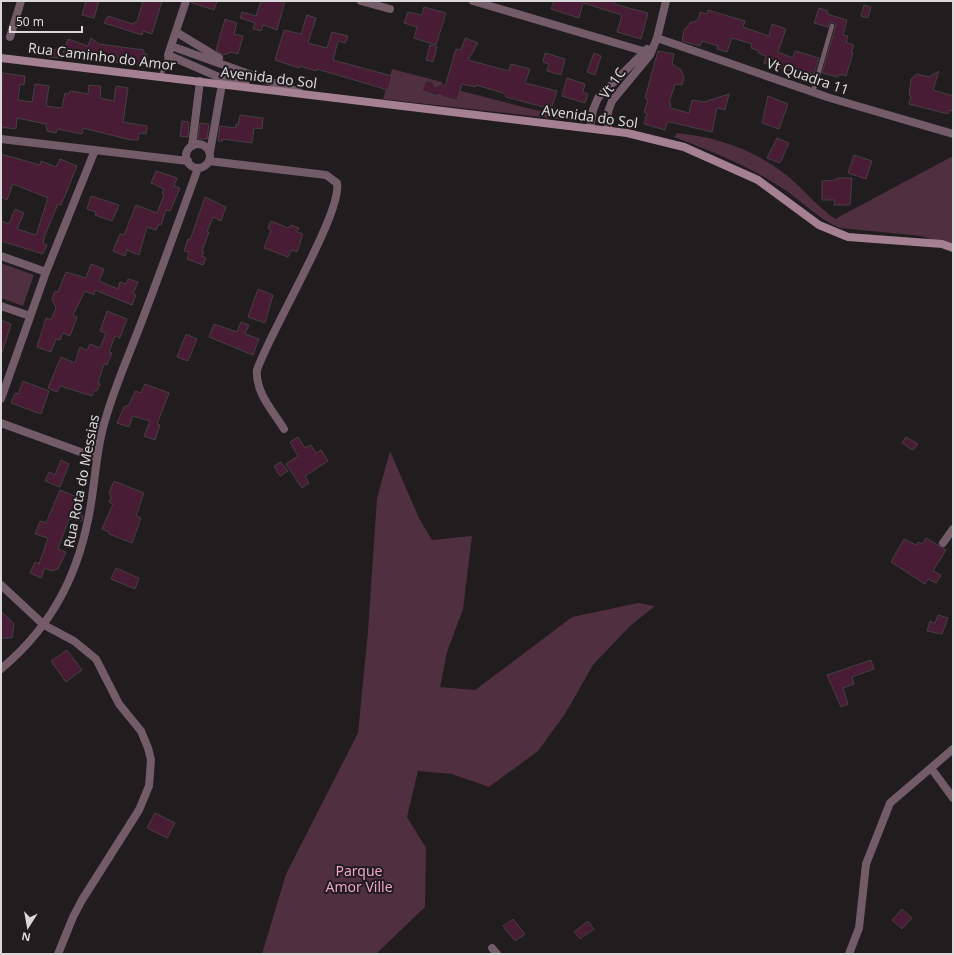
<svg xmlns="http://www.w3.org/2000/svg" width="954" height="955" viewBox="0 0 954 955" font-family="'Noto Sans',sans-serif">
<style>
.green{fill:#4f2f40}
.building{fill:#481c35;stroke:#453f42}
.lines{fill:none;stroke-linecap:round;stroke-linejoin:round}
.lane{stroke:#735c67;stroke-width:4.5}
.street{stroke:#735c67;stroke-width:8}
.secondary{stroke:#a48092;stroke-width:8}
.labels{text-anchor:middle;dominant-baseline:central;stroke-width:4;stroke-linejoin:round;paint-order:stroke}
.street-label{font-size:14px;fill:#dbd8d9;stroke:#211c1e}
.park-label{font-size:14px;fill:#f0a3cb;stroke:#211c1e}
</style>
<rect width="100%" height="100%" fill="#211c1e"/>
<path class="green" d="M392 69 442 82V86L535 110 577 117 576 121 383 99Z
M677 133C718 137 758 151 790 178 805 191 818 207 835 219L953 156V246L921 236 840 228C818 219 802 201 782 188 749 166 711 151 674 137Z
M1 263 34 275 23 306 1 298Z
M390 451 419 518 432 540 472 536 463 609 447 652 440 687 475 690 572 617 638 603 655 606 630 626 593 665 565 714 538 751 489 787 452 774 418 771 407 817 426 848 425 907 376 954H262L286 874 358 733 368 631 377 498Z"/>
<path class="building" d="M86 1H99L94 18 82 15Z
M143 1H162L152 34 143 31 142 35 104 23 108 16 133 24 134 22H137Z
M193 1H217L214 10 192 3Z
M261 1H285L277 30 263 25 261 31 253 29 255 23 240 18 242 12 256 16Z
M554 1H615L614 4 648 13 641 39 617 32 622 15 583 3 579 18 551 9Z
M864 5 871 7 868 18 861 16Z
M424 7 446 13 436 45 414 38 417 27 404 23 408 12 422 15Z
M819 8 828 11 827 14 847 20 843 35 848 36 846 42 854 45 851 52 853 53 846 76 839 74 838 77 822 73 836 25 833 22 830 23 828 27 814 23Z
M708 10 745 21 743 27 769 36 772 24 786 29 778 52 793 58 795 51 819 58 814 74 810 73 809 76 764 63 766 56 758 53 759 51 751 48 752 44 732 38 727 52 717 49 718 46 702 41 700 46 682 41 684 30 690 23 698 20 700 12 707 14Z
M307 15 316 18 308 43 327 48 332 32 348 36 345 43 338 41 333 60 392 76 388 90 317 69 316 71 300 66 299 68 275 60 284 30 301 34Z
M225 19 237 23 234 34 243 36 238 54 232 52 223 55 216 50Z
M91 38 99 44 144 50V54H147L146 65 80 59 63 53 68 39 88 46Z
M465 38 478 43 468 60 509 71 511 64 530 69 525 83 557 91 551 109 506 97V95L503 93 476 85 475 87 462 84 457 101 444 97 439 94 438 96 422 91 426 80 433 82 435 87 440 84 445 86 456 49 461 50Z
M430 45 437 47 433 62 426 60Z
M50 49 60 50 59 58 49 57Z
M658 51 674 54 672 64 681 70 684 78 682 85 675 84 669 103 671 104 670 108 689 113 692 100 704 102 729 94 725 110 717 108 712 132 670 122H667L665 130 644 124 647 113 644 112 648 100 645 98Z
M545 53 565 59 561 75 547 71 549 64 543 62Z
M594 53 601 56 595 75 587 72Z
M939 71 933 90 953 96V111L950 110 948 114 909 104 911 96 909 95 911 79 917 74 929 77Z
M2 73 25 76 24 85 20 84 18 100 32 102 35 84 49 86 46 106 62 108 65 93 69 94 70 91 88 94 89 85 101 86 100 98 114 101 116 86 128 88 123 122 147 126 146 134 139 133 138 140H131L83 128 82 134 57 129 56 133 47 131 46 124 17 118 16 129 1 127Z
M567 78 585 84 583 92 588 94 585 103 562 96Z
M768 96 788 104 779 129 762 123Z
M240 115 263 118 262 129 254 128 252 143 223 139 222 141H218L220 126 236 128V124L238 125Z
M182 121 189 122 188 137 180 136Z
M200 123 209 124 207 139H198Z
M777 138 789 143 780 163 767 158Z
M1 154 40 165 41 161 56 167 60 159 77 166 61 205 58 204 45 235 43 243 47 245 43 254 1 241V221L9 224 15 209 24 213 17 229 36 235 48 198 13 184 7 200 1 197Z
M854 155 872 161 866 179 848 173Z
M156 171 177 178 174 186 180 188 170 211 166 210 161 225 159 224 156 230 147 227 139 255 127 250 125 256 113 251 120 234 124 235 136 205 157 213 164 195 162 194 164 189 151 183Z
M837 178H852L850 205H834L835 200H822V181L836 180Z
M91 196 119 205 112 221 95 215 96 212 87 209Z
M205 197 226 207 221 221 213 217 207 232H209L202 251 204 252 202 256 206 258 203 265 187 259 189 252 184 251 188 239 190 240Z
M271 221 288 228 291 225 299 228 297 232 303 234 297 252 292 250 288 257 264 248 271 230 268 228Z
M91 264 104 269 99 281 118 289 120 282 126 284 128 279 138 282 133 294 136 295 132 305 95 290 94 295 85 291 73 315 77 317 70 336 63 333 60 340 56 339 51 352 37 347 46 318 51 320 56 308 52 299 55 291 58 292 66 272 86 278Z
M258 289 273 295 265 323 248 317Z
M107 311 127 319 120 338 115 336 109 352 112 353 107 365 104 364 98 383 100 384 97 391 95 390 92 396 60 386 57 392 48 388 61 357 75 363 80 347 87 350 90 344 100 348 106 333 100 331Z
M1 320 11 324 2 353H1Z
M241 322 249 325 245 334 259 339 253 355 209 337 214 324 237 332Z
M186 334 197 339 188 361 177 357Z
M23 381 49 391 41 414 11 403 15 393 18 394Z
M145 384 169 393 157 424 160 425 155 440 144 436 150 421 133 416 129 427 117 423 124 407 129 405 135 391 141 393Z
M298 437 305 448 311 445 316 453 321 450 328 461 305 476 309 483 302 488 286 464 298 456 290 442Z
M906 437 918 444 913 450 902 443Z
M61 460 69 464 60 487 45 481 49 472 55 475Z
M281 462 288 471 280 476 274 466Z
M114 481 144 493 136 516 141 518 132 543 109 534V532L102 529 113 504 109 502 111 497 109 493Z
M60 490 79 498 73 512 83 516 82 521 69 519 58 549 66 552 58 569 52 571 45 568 41 578 30 573 35 562 39 564 48 538 35 534 40 521 46 523Z
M926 538 946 550 933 571 941 575 936 583 928 579 925 584 891 562 904 539 916 545 918 542 922 544Z
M116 568 139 578 135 589 111 579Z
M1 611 14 624 12 638H1Z
M938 615 948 618 942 634 927 631 930 621 935 623Z
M67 650 82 670 66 682 51 661Z
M871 660 874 669 852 677 854 684 843 688 848 704 841 707 827 675Z
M155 813 175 823 167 838 147 828Z
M902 909 912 918 902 929 892 920Z
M513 919 525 934 515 941 503 926Z
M588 921 594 929 580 939 574 932Z"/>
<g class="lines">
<path class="lane" d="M161 76 168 55
M813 92 832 26"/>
<path class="street" d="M186 1 168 55 221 78 246 85
M361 1 390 9
M473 1 643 51 650 55
M176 32 219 58
M10 37 21 1
M657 38 830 98 953 134
M171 46 299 92
M590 128 593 110 598 98 647 49
M608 130V112L612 101 650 55 657 38 666 1
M1 139 188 161
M186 156a12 12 0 1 1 24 0a12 12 0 1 1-24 0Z
M192 146 200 81
M210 152 222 84
M209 161 318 174 326 175 337 183C343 212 269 333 257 370 255 392 273 411 284 429
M1 256 46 272
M1 306 30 316
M1 399 46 272 95 150
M1 423 97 458
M943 543 953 529
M1 585 44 625 74 641 96 659 119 704 141 731 148 748 151 760 149 786 139 810 82 900 73 917 58 954
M1 669C56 623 82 567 92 497 96 469 98 441 107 414 117 381 131 350 143 318 162 268 180 218 198 168
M931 768 953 798
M492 948 497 954
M849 954 859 928 866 864 890 803 953 749"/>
<path class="secondary" d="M1 58 627 133 684 147 758 180 819 225 848 237 942 244 953 248"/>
</g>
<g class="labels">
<g class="street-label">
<text transform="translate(102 56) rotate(7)">Rua Caminho do Amor</text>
<text transform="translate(808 76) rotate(19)">Vt Quadra 11</text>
<text transform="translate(269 77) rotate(7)">Avenida do Sol</text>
<text transform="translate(612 83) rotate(-55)">Vt 1C</text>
<text transform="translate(590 116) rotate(8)">Avenida do Sol</text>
<text transform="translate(81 481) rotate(-79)">Rua Rota do Messias</text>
</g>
<g class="park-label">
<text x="359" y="870">Parque<tspan x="359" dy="16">Amor Ville</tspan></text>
</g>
</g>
<rect width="954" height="955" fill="none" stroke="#dbd8d9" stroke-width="4"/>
<g transform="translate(28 927) rotate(191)" stroke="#211c1e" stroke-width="3" paint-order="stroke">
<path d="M0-3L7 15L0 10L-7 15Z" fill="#dbd8d9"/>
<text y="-6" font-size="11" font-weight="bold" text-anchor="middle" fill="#dbd8d9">N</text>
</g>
<path d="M10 26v6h72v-6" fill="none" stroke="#dbd8d9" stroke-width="2"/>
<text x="16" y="26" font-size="12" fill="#dbd8d9" stroke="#211c1e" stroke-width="3" paint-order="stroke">50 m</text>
</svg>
